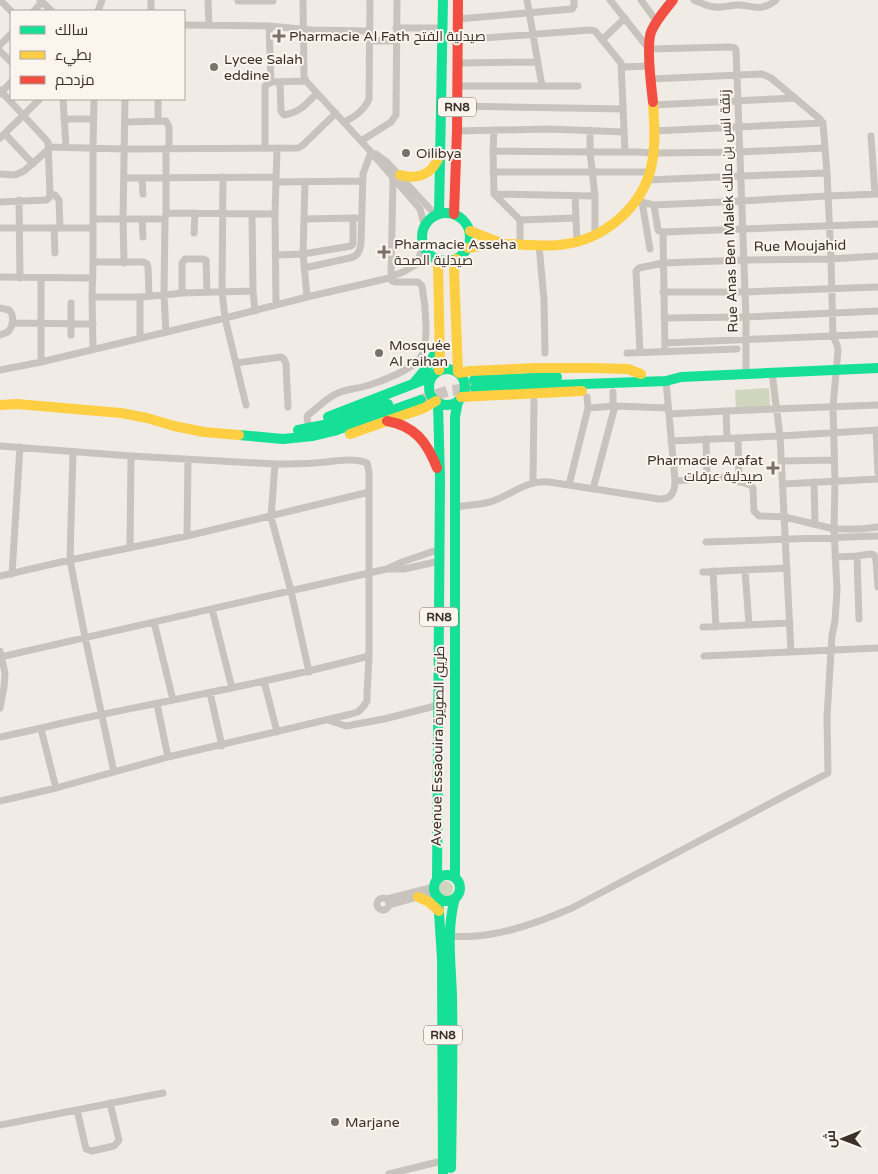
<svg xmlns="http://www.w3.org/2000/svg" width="878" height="1174" viewBox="0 0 878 1174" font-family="'Varela Round',Cairo,sans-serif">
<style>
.green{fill:#d0d6be}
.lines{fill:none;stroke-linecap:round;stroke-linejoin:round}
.primary-tunnel{stroke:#ccc6bf;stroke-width:11;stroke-dasharray:11 5.5;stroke-linecap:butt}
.street{stroke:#c9c3bd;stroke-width:7}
.fast{stroke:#16e098;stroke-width:10}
.slow{stroke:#ffcf43;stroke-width:10}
.jam{stroke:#f24e42;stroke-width:10}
.poi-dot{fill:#7a716b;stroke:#fbf5ed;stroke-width:2}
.labels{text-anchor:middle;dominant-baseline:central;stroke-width:4;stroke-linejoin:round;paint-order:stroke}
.shield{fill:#fbf5ed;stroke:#756b64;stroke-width:1}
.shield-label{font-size:12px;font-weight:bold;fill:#3b302a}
.poi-label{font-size:14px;fill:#3b302a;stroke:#fbf5ed;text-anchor:start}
.street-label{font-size:14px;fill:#3b302a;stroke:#fbf5ed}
</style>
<rect width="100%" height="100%" fill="#f0ebe4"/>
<path class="green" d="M769 388 770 407 736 408 735 390Z
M437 889a8 8 0 1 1 16 0a8 8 0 1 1-16 0Z"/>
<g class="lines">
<path class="primary-tunnel" d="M421 400 448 391 475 388"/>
<path class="street" d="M0 0 11 11
M40 0 52 11
M151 0V11
M208 0 209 25
M303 0 304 76 306 81 371 152 420 209 425 227
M527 0 542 86
M610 0 649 49 730 47 735 48 736 50 746 317V374
M641 0 657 22
M694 0C703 4 711 8 721 7 727 7 732 5 737 5 754 5 760 13 776 0
M238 1H273
M34 11 42 2
M98 11 102 0
M458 19 572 9 574 6V0
M184 25 269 26 312 30 370 31
M269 26 271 82
M396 28H443
M458 40 590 30 595 31 621 63 625 151
M602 40 625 18
M370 41H396
M0 45 11 34
M0 51 11 62
M458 63 537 62
M622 67 651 66
M280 82 281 111 284 115C301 112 306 104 317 93
M458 86H578
M0 90 48 142 50 194 49 198 46 200 0 202
M0 94 11 82
M63 99 66 147
M653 105 795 98
M457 106 623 109
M64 119H94
M158 121V99
M125 122 166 121 169 127V148
M344 122C355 117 364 111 369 99L370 0
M494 130 493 151 494 194 520 220V245
M590 130V152L595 196V236
M457 131 548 129 624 132
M653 131 823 123
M5 134 33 164
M871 136 875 194
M0 138 40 99
M361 141 391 122 396 115 397 0
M49 147 124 149 298 148 303 145 336 113
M166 148V213L165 219 164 295 166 332
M265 148V86L271 82 306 81
M493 151 590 152H638L653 153 740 152 825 148
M376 154 387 162 431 210 437 214
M493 172H650
M0 174 15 175 24 171 49 149
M223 177 222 292 225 318 246 405
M124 178 276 177
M142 178 143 194
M647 180 741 176 827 173
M276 182 363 181
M305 182 303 254 307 297
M50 194 55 195 59 200 60 228
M494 194 595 196
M575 196 577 242
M19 200 20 278
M636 201 654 205 742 201 827 196 878 194
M642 202 650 249
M654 205 658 230 659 231 663 232
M166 213 275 214
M252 214 253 291 255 311
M93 219H165
M142 219 143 237
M304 219 356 218
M520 220 576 218
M0 228H93
M54 228 55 253
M663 232 878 224
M663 232 665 351
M194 233 195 213
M539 245 544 300 545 353
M276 255 303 254 351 246 353 244V218
M93 262H143L147 264 148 267 149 296
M124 263 123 219 125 99
M415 264 419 257 424 245
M304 268 350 258C358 256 360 251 361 243L363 174 371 152
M0 277 93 278
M41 278V362
M663 292H745L878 287
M182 293V263L185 259H203L206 260 207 292
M92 297H140L164 295 182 293 253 291
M140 297V337
M71 303V335
M276 305 275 214 277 148
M0 308 9 310C15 316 13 326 8 332L0 335
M664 318 746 317 878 311
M12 323 93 324
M665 343 878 334
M93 350 92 297 93 262V148L94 99
M640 352 636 271 639 268 663 263 744 260 831 259 878 256
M627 353 737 349
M236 363 281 357 284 359 286 364 288 407
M0 370 41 362 225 318 307 297 385 279 403 272 422 261 434 258
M772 373 780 436 791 652
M613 406V392
M588 408 615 406 668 408
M726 411 727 438
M669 414 726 411 878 405
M308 424 307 417 308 415C318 408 325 399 336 394 345 389 356 389 366 386 380 382 412 370 420 358 430 345 425 302 422 286L418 282H395L392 281 391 279 393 178
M876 430 878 472
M738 438 739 482
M706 439 707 479
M671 441 780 436 878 430
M0 446 131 456 275 464C289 464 302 464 315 463 331 462 352 457 367 463L369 472V656L367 694V701L363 707 358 712 351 714 168 757 56 788 0 801
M73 452 70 560 85 637 114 772
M782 461 834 460
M275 464 271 517 291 591 309 672
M675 481 725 477 750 485 753 488 754 511 759 516 785 517 834 529H861L878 527
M533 482 534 401
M814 482 815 524
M783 484 878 479
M569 485 588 408 587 397
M593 489 615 406
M455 507C466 505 479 505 490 502 512 495 525 480 549 482L659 499C671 500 675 492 675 481L666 381
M187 536 188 459
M706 542 878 536
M130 548 131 456
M857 556 859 619
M835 557 857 556 870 554 874 555 876 560 878 587
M387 569H404L440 561
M745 570 749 625
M713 571 716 627
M703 572 787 568
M12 574 20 447
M0 576 70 560 187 536 369 492
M212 609 232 688
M154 622 173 700
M703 627 790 623
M0 651 5 673 4 687 0 708
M704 656 878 648
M0 657 369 573 387 569 402 562 440 549
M264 681 277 732
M210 693 222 746
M157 704 168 757
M328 720 346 726 384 719 439 705
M41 729 56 788
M0 737C35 730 69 721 104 714 193 696 281 679 369 656
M377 904a6 6 0 1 1 12 0a6 6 0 1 1-12 0Z
M387 899 434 887
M389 905 418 897 436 894
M450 936C491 940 535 924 572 908L828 773 827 717 831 651 832 636 835 621 837 590 834 529 835 481 833 407 838 350 837 345 833 336 831 259 827 173 823 123 820 119 771 78 762 74 651 79
M77 1110 86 1149 92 1151 114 1146 119 1140 110 1103
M0 1125 163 1093
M389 1174 446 1160"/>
<path class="fast" d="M422 237a24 24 0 1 1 48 0a24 24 0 1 1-48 0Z
M439 214 443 0
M429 387a18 18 0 1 1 36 0a18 18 0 1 1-36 0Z
M474 380 557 377
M414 383 428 366 438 347
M475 388 666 381 681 377 878 368
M328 417 431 377
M298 430 329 424 388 404
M239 435 283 439 313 436 334 431 421 400
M434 888a13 13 0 1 1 26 0a13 13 0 1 1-26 0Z
M455 877V417L458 401
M437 880 440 479 438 403
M438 897 442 959 443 1174
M451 1168C452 1111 453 1054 452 996 451 963 446 931 455 898"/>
<path class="slow" d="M400 175C419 180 431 175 439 157
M470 231 498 242
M468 248C479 246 491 244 502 244 521 244 540 247 559 245 603 241 644 207 652 163 656 143 654 122 653 102
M456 259 454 271 458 372
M438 260 440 365 439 370
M459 373 470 371 536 368H593L628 369 641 374
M461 397 582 391
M0 405 17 404 121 413 147 418 174 426 204 432 239 435
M350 434 424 408 436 401
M418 897 429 902 439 911"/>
<path class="jam" d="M653 102C651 85 646 46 651 32 656 20 665 10 673 0
M454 214 457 131 458 0
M387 421C415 426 427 442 437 468"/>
</g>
<g class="poi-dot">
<path d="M276.5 28.5h5v5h5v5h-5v5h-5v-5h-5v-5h5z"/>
<circle cx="214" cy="67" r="5"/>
<circle cx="406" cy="153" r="5"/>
<path d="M381.5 244.5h5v5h5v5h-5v5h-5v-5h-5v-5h5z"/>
<circle cx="379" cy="353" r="5"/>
<path d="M770.5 460.5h5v5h5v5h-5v5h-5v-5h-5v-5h5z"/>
<circle cx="335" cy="1122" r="5"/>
</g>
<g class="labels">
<g class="shield">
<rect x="438" y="97.5" width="38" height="19" rx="4"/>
<rect x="420" y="607.5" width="38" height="19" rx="4"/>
<rect x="424" y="1025.5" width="38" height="19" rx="4"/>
</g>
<g class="shield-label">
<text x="457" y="107">RN8</text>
<text x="439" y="617">RN8</text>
<text x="443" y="1035">RN8</text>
</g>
<g class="poi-label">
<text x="289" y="36">Pharmacie Al Fath صيدلية الفتح</text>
<text x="224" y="59">Lycee Salah<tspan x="224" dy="16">eddine</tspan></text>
<text x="416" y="153">Oilibya</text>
<text x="394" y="244">Pharmacie Asseha<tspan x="394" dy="16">صيدلية الصحة</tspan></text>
<text x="389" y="345">Mosquée<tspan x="389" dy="16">Al raihan</tspan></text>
<text x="763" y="460" text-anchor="end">Pharmacie Arafat<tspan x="763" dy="16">صيدلية عرفات</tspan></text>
<text x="345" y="1122">Marjane</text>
</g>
<g class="street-label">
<text transform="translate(729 211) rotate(-92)">Rue Anas Ben Malek زنقة انس بن مالك</text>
<text transform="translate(800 246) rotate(-1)">Rue Moujahid</text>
<text transform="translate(438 746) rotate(-89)">Avenue Essaouira طريق الصويرة</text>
</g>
</g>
<rect x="10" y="10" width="175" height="90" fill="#fbf5ed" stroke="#aea69f"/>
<rect x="20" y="26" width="25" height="8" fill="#16e098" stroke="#aea69f"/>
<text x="55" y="35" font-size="15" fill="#3b302a">سالك</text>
<rect x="20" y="51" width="25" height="8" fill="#ffcf43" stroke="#aea69f"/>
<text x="55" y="60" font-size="15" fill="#3b302a">بطيء</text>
<rect x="20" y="76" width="25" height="8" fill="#f24e42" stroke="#aea69f"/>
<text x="55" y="85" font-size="15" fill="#3b302a">مزدحم</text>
<g transform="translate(843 1139) rotate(269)" stroke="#fbf5ed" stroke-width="4" paint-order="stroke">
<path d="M0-4L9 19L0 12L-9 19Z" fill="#3b302a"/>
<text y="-8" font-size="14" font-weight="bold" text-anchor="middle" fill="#3b302a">ش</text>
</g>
</svg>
